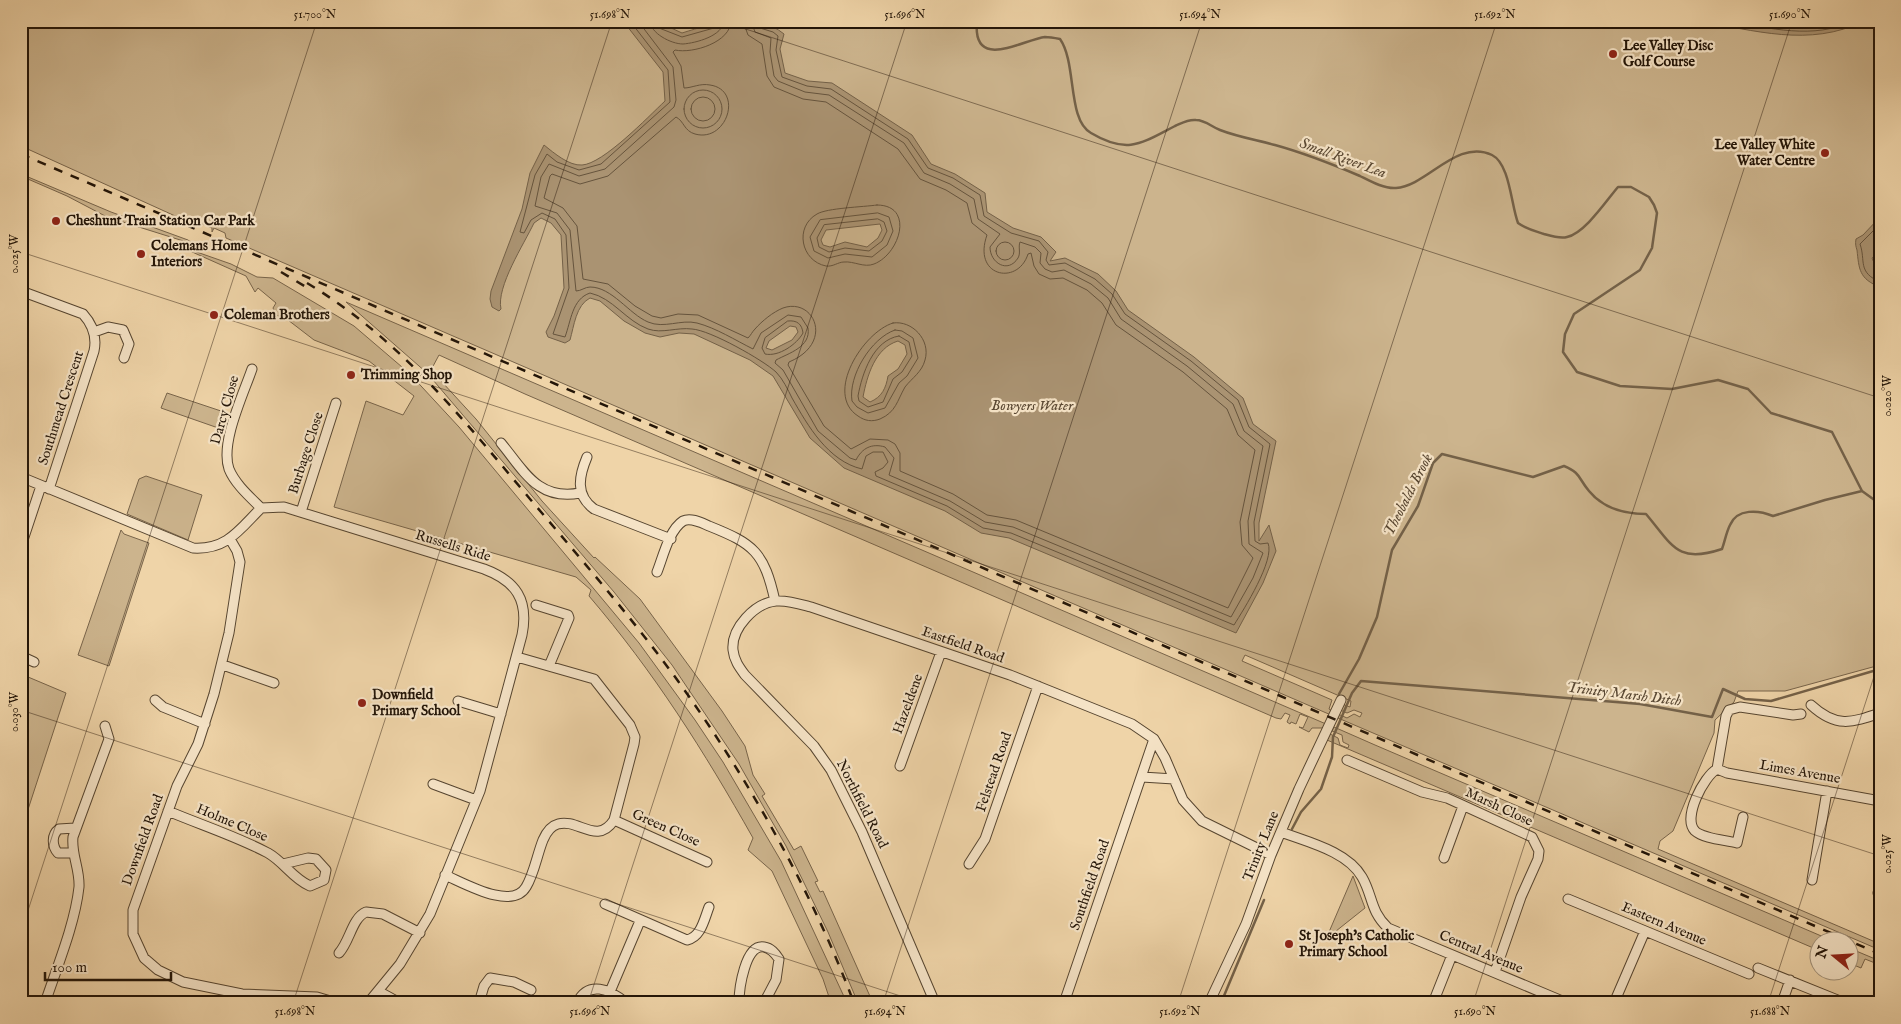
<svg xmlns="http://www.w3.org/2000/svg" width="1901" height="1024" viewBox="0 0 1901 1024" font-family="'IM FELL English',serif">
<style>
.green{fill:#ccb48d;stroke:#78644a}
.water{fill:#aa9372;stroke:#746148;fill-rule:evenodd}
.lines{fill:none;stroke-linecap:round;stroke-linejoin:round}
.shore{stroke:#66543d;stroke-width:1}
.stream{stroke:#746148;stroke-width:2.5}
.minor-casing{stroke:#564530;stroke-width:11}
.minor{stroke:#f5e3c6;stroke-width:9}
.rail{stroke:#231508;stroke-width:2.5;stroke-dasharray:9 9;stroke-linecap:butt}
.ticks{fill:none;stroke:#231508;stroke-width:1;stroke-opacity:0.45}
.poi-dot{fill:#8f2418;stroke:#f5e3c6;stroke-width:2}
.labels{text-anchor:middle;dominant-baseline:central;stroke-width:4.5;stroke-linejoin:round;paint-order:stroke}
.poi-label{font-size:14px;font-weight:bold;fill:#231508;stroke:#f5e3c6;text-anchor:start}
.street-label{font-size:14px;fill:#231508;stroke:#f5e3c6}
.water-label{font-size:15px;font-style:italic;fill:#594732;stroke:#f5e3c6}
.neatline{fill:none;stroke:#231508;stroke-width:2}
.ticks-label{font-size:12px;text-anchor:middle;fill:#231508}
</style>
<rect width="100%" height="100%" fill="#efd4a8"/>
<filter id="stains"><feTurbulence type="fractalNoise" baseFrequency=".004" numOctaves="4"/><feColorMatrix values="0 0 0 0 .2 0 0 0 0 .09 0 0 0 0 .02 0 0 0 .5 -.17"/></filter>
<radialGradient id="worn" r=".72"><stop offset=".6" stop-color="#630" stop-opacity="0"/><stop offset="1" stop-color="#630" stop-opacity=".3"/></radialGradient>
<path class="green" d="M21 21H1880V665L1785 691H1738L1734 702 1715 720 1714 733 1673 831 1660 841 1658 849 1880 944V950L1338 718V714L1347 718 1354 714 1360 717 1362 713 1354 710 1347 713 1340 710 1342 704 1350 707 1351 701 1245 655 1242 661 1332 700 1329 709 1332 711 1331 715 226 238 225 233 214 228 212 232V228L197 222 195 225 21 146Z
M21 174 111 212 188 240 193 244 107 217 67 196 21 176Z
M191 250 231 264 257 277 273 278 354 326 409 373 459 427 639 643 695 720 723 762 781 861 847 1003H831L823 979 772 871 748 850 753 838C704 751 654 672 589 596L591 590 576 577 334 507 366 401 403 415 414 396 369 361 314 340 288 320 276 315 273 308 276 303 258 288 255 292 246 276 190 251Z
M346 302 1189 665 1326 724 1322 728H1312L1309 732 1299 727 1303 728 1308 717 1300 714 1296 724 1291 722 1290 724 1287 722 1290 715 1285 713 1281 719 1276 718 525 394 439 355 431 370 476 419 542 501 594 558 595 557 640 599 722 711 745 746 753 775 765 794 762 796 794 850 801 846 818 881 815 882 820 892 823 891 873 1003H858L828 932 786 846 739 764 672 665 614 592 427 373Z
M167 393 230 414 224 430 161 408Z
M146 476 202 495 188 540 127 514 139 479Z
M121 530 124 534 149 543 109 666 78 655Z
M21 674 66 693 21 831Z
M1334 727 1375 745 1833 941 1818 942V950L1327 740 1330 734 1338 738 1340 745 1348 748 1349 745 1343 742 1342 735 1332 731Z
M1353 876 1365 908 1326 939Z
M1849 948 1880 961V965L1865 959 1861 968 1849 963Z"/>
<path class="water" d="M623 21H656L682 33C714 23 755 10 784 34L780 49 785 73 808 81 832 83 912 135 931 164 955 174 985 193 987 212 1013 228 1041 237 1056 252 1050 261 1065 258 1098 274 1116 291 1128 310 1194 357 1243 398 1253 424 1276 441 1259 523V541L1269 525 1276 551 1263 583 1236 633 1009 538 981 533 945 511 844 468 810 438 773 376 750 360 694 334 679 333 660 337 645 333 624 321 600 301 590 298C576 305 574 326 570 340L565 343 548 337 546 332 554 316 564 288 561 235 551 223 541 218 534 223C524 244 496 287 501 309L499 311 492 307 490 299 491 291 522 209 530 173 544 145C554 153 569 166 582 165 603 164 648 117 665 101L663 72ZM880 224 882 230 878 238 867 247 845 242 830 247 823 245 821 240 826 230ZM790 326 796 327 798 332 792 340 772 350 766 348 769 341ZM898 341 905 345 907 354 898 369 888 376C886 388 882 397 870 402L863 397C867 376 875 348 898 341Z
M1697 21H1864C1809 48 1755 30 1697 21Z
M1880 217V252L1872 258 1875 265 1880 270V287C1859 279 1859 269 1857 250 1856 247 1855 244 1856 239L1863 235Z"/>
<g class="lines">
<path class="shore" d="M630 21 668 70 670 102 601 164 579 170 557 162 547 154 535 175 520 232 524 233 531 220 542 213 555 219 566 235 569 288 553 334 565 337C571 321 572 299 590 293 613 298 626 321 648 329 662 334 677 327 692 329 710 330 763 360 776 372 783 379 788 390 792 398 808 426 828 461 862 469L866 456 873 452H883L888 462 883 468 875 472 876 476 947 506 983 528 1011 533 1234 625C1244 609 1275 560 1268 543L1260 544 1255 541 1254 522 1270 444 1249 427 1238 400 1191 361 1125 314 1112 294 1095 279 1065 263 1049 265 1046 260 1048 252 1039 241 1011 233 984 216 980 195 953 178 928 168 908 139 831 89 807 86 782 77 776 50 778 36 773 32 760 28 757 21
M638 21 673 67 676 100 674 107 605 169 579 176 549 164 541 177 535 206 557 213 570 230 576 291C581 291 585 287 590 287 612 287 629 314 648 322 664 329 681 319 697 323 716 328 735 340 753 349L761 333 788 315 801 317 808 328C811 347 789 353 776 360L775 363 783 370 818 431 850 458 856 460C862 448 872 443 885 447L894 458 889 475 950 501 985 522 1013 527 1231 617 1253 578 1263 553 1249 544 1248 521 1263 446 1244 431 1233 404 1187 366 1121 319 1108 298 1091 284 1064 270 1052 272 1045 269 1040 263 1041 253 1035 247 1020 242C1018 247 1021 253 1018 258 1008 274 990 263 990 247L1000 234 978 219 974 199 950 184 924 173 904 143 829 95 805 92 778 81 774 76 770 52 771 38 755 32 751 21
M650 21C650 33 671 44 683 44 696 43 723 36 724 21
M656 21 659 28 682 37 714 28 718 21
M731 21C731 42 693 54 675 50L673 52 681 66 684 88C692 88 700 83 710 85 744 90 727 143 695 134 684 131 684 121 676 117L608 176 580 184 552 174 550 176 544 198 563 208 577 226 583 279 608 284 635 306 652 316 661 318 678 314 698 315 748 338C751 335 752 332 755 329 762 321 773 312 783 308 814 297 835 343 789 362L788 365 824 426 851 449 870 439 888 440 895 444 900 453V471L953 494 987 515 1016 520 1228 608 1253 558 1242 545 1240 522 1255 450 1238 435 1227 409 1183 372 1116 325 1102 303 1087 290 1063 278 1050 279 1039 274 1034 266 1031 253 1028 254C1018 286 972 277 987 235L972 223 967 203 946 190 920 179 898 149 826 102 803 99 774 87 767 76 762 44 748 35 743 21
M1729 21C1768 28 1815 40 1852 21
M1767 21 1814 25 1832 21
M684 109a19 19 0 1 1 38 0a19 19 0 1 1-38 0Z
M691 109a12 12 0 1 1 24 0a12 12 0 1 1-24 0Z
M877 205C915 205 900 254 874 264 864 268 854 261 844 262 838 262 833 267 826 266 801 261 794 227 817 214 827 208 863 207 877 205Z
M878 213 889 217 893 231 887 245 872 257 845 254 828 258 814 251 810 237 820 220Z
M878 219 884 222 887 231 882 241 869 251 845 248 829 252 819 247 817 238 824 225Z
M1880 224 1860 244C1866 261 1857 272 1880 282
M996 251a9 9 0 1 1 18 0a9 9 0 1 1-18 0Z
M788 321C797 320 802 324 803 333 797 344 779 357 765 354L762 348 765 338Z
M893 323C912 320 931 340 925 360 922 372 912 378 905 387 897 401 896 412 880 419 872 422 865 421 858 416 824 394 863 332 893 323Z
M895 330 902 331 913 338 918 358 907 376 899 383 885 408 868 413 857 407 852 401C848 376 871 338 895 330Z
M899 336 909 342 912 356 902 372 893 379 883 402 868 407 859 401 858 396C862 374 873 340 899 336Z"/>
<path class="stream" d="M977 21C972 72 1022 40 1045 37 1050 37 1055 38 1060 39 1077 63 1067 120 1091 133 1128 155 1142 143 1175 126 1182 123 1188 119 1196 120 1205 120 1212 127 1220 130 1238 137 1257 140 1275 145 1304 153 1332 164 1360 176 1370 181 1384 189 1396 188 1427 186 1457 138 1492 155 1510 164 1511 205 1518 223 1526 229 1535 231 1544 234 1551 236 1560 239 1567 237 1585 233 1606 201 1618 187H1631L1649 197 1654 205 1657 213 1652 248 1640 270 1574 314 1565 334 1563 352 1577 372 1620 386 1672 389 1718 380 1748 389 1771 413 1832 432 1862 491 1880 504
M1339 694 1359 659 1377 617 1392 550 1418 506 1433 463 1442 454 1533 477 1564 466C1581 473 1578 478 1589 491 1603 508 1624 514 1646 514 1673 546 1677 564 1722 549 1725 541 1726 533 1730 525 1737 508 1759 510 1773 516L1825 500 1862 491
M1292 829 1301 812 1321 789 1332 757 1333 737 1352 693 1361 681 1640 704 1712 717 1723 689 1745 699 1771 701 1880 669
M1221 1003 1264 900"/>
<g class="minor-casing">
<path id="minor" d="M21 291 83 314C93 325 97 337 94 351L49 489
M94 332 108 327 123 330 129 344 124 358
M252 369C243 395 220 443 229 469 235 484 250 497 261 508
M501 443C524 471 538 501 580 493
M587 457C579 476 575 495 594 509L671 539
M21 477 193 548C227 550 239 530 261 508L284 507 484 569C516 581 529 600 522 635L480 791 430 914 400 964 368 1003
M301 512 336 403
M230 539 237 551 240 562 229 633 214 694 198 744 177 786 133 910V934L144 958 158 970 183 982 242 994 317 997 337 1003
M21 546 41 486
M657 572C663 557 669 530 683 521 691 517 702 523 709 526 754 544 764 552 775 601
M536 605 568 615 569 618 549 666
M21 656 34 662
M223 665 274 683
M155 700 163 707 205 724
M458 701 501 714
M1811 705C1836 728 1851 723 1880 713
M1347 760 1422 792 1447 798 1532 837 1539 851 1538 859 1521 897 1495 972
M900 766 941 652
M1717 769 1727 773 1880 801
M1717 769C1704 776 1682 818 1695 831 1704 839 1726 840 1737 843L1743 817
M1717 769 1726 716 1729 710 1740 707 1793 715 1801 714
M1142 777 1174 779
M433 784 476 800
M168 811C201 825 236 836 268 853 284 862 293 879 310 886L324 880 326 870 316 859 308 858 283 864
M614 820 707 862
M1281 832C1307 842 1347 851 1362 877 1373 896 1370 911 1388 928L1567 1003
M74 853H58C52 846 51 835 59 829L75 828
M1444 858 1463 806
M969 864 985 839 1038 686
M445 875C464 883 512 911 526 887 534 874 537 855 543 840 546 833 550 826 558 824 578 818 597 846 614 820L634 744 635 737 630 725 594 679 517 657
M1812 880 1827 791
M1878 893 1880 886
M1568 899 1749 974
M605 904 687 940C701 937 704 920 709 907
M339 953C350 941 352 918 366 912L383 914 420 933
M1758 968 1845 1003
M378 991 400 1003
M609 994 640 921
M45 1003C57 967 75 924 79 887 80 869 71 854 73 837L109 739 105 726
M479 1003 484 986 490 978 514 982 531 990
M577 1003C588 980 610 989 626 1003
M739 1003C739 989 745 944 764 947 771 948 775 953 779 959L776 980 764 1003
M935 1003 862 832 831 770 814 746 745 675C739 667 734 660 733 650 731 628 755 603 776 601 788 600 800 604 811 607L1010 675 1132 724 1154 739 1165 758 1183 800 1202 821 1271 855
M1064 1003 1154 739
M1209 1003 1246 924 1271 855 1299 789 1341 700
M1433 1003 1452 955
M1614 1003 1645 931
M1782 1003 1790 980"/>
</g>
<use href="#minor" class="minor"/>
<path class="rail" d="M21 154 1880 954
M281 272 311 290
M307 283C400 339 461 417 530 499 581 559 632 618 678 681 749 780 811 889 854 1003"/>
</g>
<path class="ticks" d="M721 21 1880 398M21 25 22 21M21 252 1880 856M21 710 922 1003M21 932 317 21M293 1003 612 21M588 1003 907 21M883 1003 1202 21M1178 1003 1497 21M1473 1003 1792 21M1768 1003 1880 658"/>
<g class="poi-dot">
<circle cx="1613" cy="54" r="5"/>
<circle cx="1825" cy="153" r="5"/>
<circle cx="56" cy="221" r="5"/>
<circle cx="141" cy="254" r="5"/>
<circle cx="214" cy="315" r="5"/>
<circle cx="351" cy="375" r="5"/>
<circle cx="362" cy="703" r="5"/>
<circle cx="1289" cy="944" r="5"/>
</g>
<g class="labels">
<g class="poi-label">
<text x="1623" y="46">Lee Valley Disc<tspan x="1623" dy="16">Golf Course</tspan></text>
<text x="1815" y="145" text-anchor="end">Lee Valley White<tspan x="1815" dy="16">Water Centre</tspan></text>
<text x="66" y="221">Cheshunt Train Station Car Park</text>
<text x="151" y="246">Colemans Home<tspan x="151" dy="16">Interiors</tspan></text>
<text x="224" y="315">Coleman Brothers</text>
<text x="361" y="375">Trimming Shop</text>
<text x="372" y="695">Downfield<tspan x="372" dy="16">Primary School</tspan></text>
<text x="1299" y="936">St Joseph's Catholic<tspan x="1299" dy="16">Primary School</tspan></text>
</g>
<g class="street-label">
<text transform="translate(61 408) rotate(-72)">Southmead Crescent</text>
<text transform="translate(225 410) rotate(-74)">Darcy Close</text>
<text transform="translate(306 453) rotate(-72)">Burbage Close</text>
<text transform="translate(453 546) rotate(17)">Russells Ride</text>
<text transform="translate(963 645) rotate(19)">Eastfield Road</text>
<text transform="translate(908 704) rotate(-70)">Hazeldene</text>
<text transform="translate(994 772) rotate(-71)">Felstead Road</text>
<text transform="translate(1800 772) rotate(10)">Limes Avenue</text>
<text transform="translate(862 804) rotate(63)">Northfield Road</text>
<text transform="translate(1499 807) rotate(25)">Marsh Close</text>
<text transform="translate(232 823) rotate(23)">Holme Close</text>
<text transform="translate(666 828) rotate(24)">Green Close</text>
<text transform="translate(143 840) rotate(-70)">Downfield Road</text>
<text transform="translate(1261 846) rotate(-68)">Trinity Lane</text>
<text transform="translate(1090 885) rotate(-71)">Southfield Road</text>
<text transform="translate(1664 924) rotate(23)">Eastern Avenue</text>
<text transform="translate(1481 952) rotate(23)">Central Avenue</text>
</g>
<g class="water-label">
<text transform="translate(1343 158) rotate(20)">Small River Lea</text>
<text x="1032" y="405">Bowyers Water</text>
<text transform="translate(1408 495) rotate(-63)">Theobalds Brook</text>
<text transform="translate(1624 694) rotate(7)">Trinity Marsh Ditch</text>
</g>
</g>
<rect width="1901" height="1024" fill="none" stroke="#efd4a8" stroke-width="55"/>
<g transform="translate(1834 956) rotate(288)"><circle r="24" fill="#f5e3c6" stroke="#a1917a"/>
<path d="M0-4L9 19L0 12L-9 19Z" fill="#8f2418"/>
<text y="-8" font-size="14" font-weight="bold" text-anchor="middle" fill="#231508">N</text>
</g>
<path d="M45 972v8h126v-8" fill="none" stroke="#231508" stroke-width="2.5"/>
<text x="52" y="972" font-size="15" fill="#231508" stroke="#f5e3c6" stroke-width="4" paint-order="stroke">100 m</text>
<rect x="28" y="28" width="1846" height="968" class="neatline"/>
<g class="ticks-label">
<text x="315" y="18">51.700°N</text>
<text x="610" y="18">51.698°N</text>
<text x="905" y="18">51.696°N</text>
<text x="1200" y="18">51.694°N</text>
<text x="1495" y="18">51.692°N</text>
<text x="1790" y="18">51.690°N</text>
<text transform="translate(14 254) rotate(-90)" y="4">0.025°W</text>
<text transform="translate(1887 396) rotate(-90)" y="4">0.020°W</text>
<text transform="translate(14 712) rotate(-90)" y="4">0.030°W</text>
<text transform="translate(1887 854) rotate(-90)" y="4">0.025°W</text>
<text x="295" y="1015">51.698°N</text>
<text x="590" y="1015">51.696°N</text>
<text x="885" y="1015">51.694°N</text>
<text x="1180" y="1015">51.692°N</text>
<text x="1475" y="1015">51.690°N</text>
<text x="1770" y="1015">51.688°N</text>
</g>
<rect width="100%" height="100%" filter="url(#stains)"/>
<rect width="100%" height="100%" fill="url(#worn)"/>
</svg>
